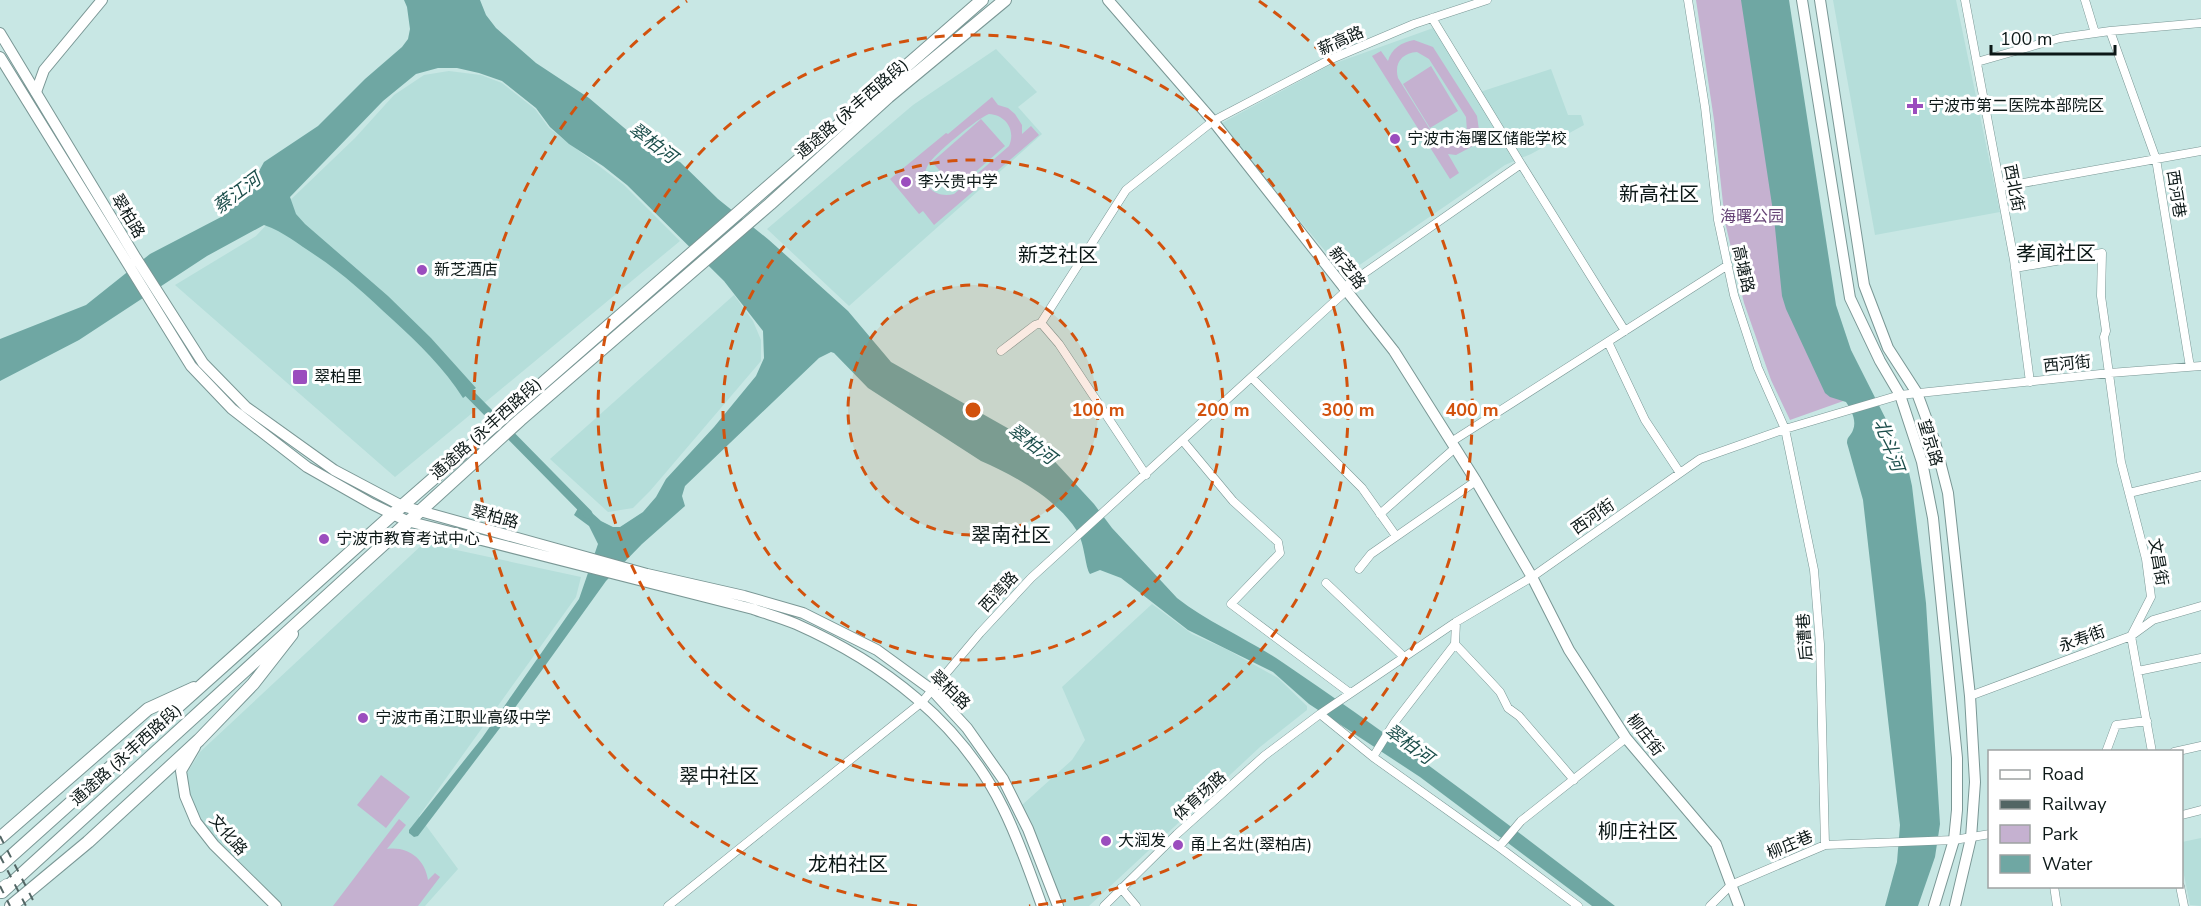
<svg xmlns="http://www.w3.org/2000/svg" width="2201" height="906" viewBox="0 0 2201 906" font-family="'Nunito Sans','Noto Sans SC',sans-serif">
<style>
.built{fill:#b5deda}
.green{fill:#c5b1d0;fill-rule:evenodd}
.water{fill:#6fa7a3}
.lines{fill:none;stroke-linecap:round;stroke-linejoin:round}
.canal{stroke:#6fa7a3;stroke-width:9}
.minor-casing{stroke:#7a9795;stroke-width:9}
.tertiary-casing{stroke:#7a9795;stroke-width:12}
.secondary-casing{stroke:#7a9795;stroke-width:12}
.primary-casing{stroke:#7a9795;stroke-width:14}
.trunk-casing{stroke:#7a9795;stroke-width:15}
.minor{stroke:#fff;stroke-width:8}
.tertiary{stroke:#fff;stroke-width:10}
.secondary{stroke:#fff;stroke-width:10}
.primary{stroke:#fff;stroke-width:12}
.trunk{stroke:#fff;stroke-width:14}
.rail{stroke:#526564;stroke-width:2;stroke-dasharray:8 8;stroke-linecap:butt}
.ring{fill:none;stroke:#d2520d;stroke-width:3;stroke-dasharray:10 8}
.poi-dot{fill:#9b4dbe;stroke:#fff;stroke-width:2}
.labels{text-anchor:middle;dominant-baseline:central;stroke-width:6;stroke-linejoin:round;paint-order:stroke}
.street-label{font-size:16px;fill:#0c1817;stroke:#fff}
.poi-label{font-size:16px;fill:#0c1817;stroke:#fff;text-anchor:start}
.park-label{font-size:16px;fill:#654375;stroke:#fff}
.water-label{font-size:18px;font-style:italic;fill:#1c4e4b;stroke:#fff}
.quarter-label{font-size:20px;fill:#0c1817;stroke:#fff}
.centre{fill:#d2520d;stroke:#fff;stroke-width:3}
.ring-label{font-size:18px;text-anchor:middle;font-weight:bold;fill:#d2520d;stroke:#fff;stroke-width:6;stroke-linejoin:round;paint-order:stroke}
</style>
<rect width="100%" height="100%" fill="#c8e7e4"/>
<path class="built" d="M1833 0H1956L2000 212 1875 235Z
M1436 27 1477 93 1551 69 1568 115H1581L1584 125 1531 154 1505 165 1345 275 1220 124 1330 65Z
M996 49 1037 92 1018 107 1042 134 849 306 767 229 913 105Z
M449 71 481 75 502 83 535 109 549 128 624 185 680 241 395 477 175 285 256 236 282 208 355 138 394 95 424 75Z
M734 295 753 321 761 340V361L650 491 633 508 608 512 550 459Z
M424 543 581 577 576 597 419 816 458 869 425 906H280L218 843 200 819 189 794 186 775 200 752Z
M1152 604 1192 634 1226 649 1278 678 1307 706V710L1260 747 1089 906H1062L1022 805 1072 760 1085 740 1062 687Z
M2201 838V906L2190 905 2182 865V842Z"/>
<path class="green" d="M1696 0H1744L1849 399 1790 420 1771 380 1744 303 1725 222 1714 120Z
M1414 40 1433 47 1477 116 1479 130 1478 139 1473 146 1456 155 1448 154 1459 173 1450 179 1372 56 1381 51 1388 61C1391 49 1402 42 1414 40ZM1417 52 1429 59 1466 117 1467 132 1456 143H1445L1436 139 1398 78C1394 63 1402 53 1417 52Z
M1431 66 1458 111 1430 128 1403 84Z
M992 97 998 105 1008 108 1015 114 1022 125V134L1031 126 1039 135 934 225 923 211 919 214 890 179 946 133 948 134ZM989 114C1006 115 1016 130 1009 146L954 194C945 196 935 195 929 187 923 180 924 172 928 165 933 155 979 117 989 114Z
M981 119 1005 146 956 189 932 162Z
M381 775 410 797 386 828 357 805Z
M399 819 406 825 387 849C408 846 425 859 428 880L435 873 440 877 418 906H333Z"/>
<path class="water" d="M404 0H480L486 15 496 28 536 63 589 98 649 149 680 162 718 199 769 240 848 311 891 362 1032 442 1046 452 1094 504 1112 528 1177 598C1209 623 1248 639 1282 662 1396 739 1506 822 1615 906H1592L1420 777 1309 704 1273 672 1188 630 1121 578 1100 570 1090 574C1085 567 1085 544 1077 531 1056 498 1015 476 981 461L868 388 834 353 831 352 819 358 685 486 682 496 685 506 642 544 606 581 509 716 418 836 414 837 409 833V830L482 738 579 599 598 544 589 526 574 515 581 503 601 521 613 527H620L643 512 656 497 666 479 714 427 756 376 764 358 763 331 724 281 627 185 603 166 569 144 550 127 536 108 502 81 479 73 457 68H438L416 74 383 101 290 197 296 214 305 224 388 296 431 338 476 388 463 398C444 368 419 344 393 320 368 297 344 274 315 255 298 244 284 232 264 225L207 256 79 340 0 381V339L86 305 150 254 223 216 248 191 264 162 318 126 365 79 402 47 408 39 410 29 407 7Z
M1741 0H1789L1836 305 1851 350 1906 459 1912 486 1926 603 1940 824 1935 857 1918 906H1885L1897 862 1900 825 1863 500 1847 443C1847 436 1851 436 1853 430 1857 420 1851 410 1846 402L1830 397 1825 393 1786 309 1782 296 1774 218Z"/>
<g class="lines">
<path class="canal" d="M461 385 588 514"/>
<g class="minor-casing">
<path id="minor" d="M1688 0 1705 107 1718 220 1734 295 1758 368 1785 429 1814 570 1820 644 1825 845
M1965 0 2014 260 2030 382
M2085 0 2095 33
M2110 31 2156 159 2190 367
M1977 62 2060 38 2110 31 2201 23
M1521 164 1625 331
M2001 187 2201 151
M2015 268 2102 253 2101 296 2106 331 2104 337 2121 462 2146 559 2151 597 2131 636 2152 752
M1343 288 1521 164 1432 18
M1041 323 1059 344 1146 475
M1608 342 1645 420 1680 473
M1001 351 1035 325 1041 323 1126 190 1213 121 1329 60 1414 24 1487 0
M1252 378 1362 488 1396 536
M1183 441 1233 501 1278 542 1280 553 1231 604 1350 693
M1451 442 1728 265
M2129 493 2201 476
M1380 514 1455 448
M1359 569 1371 554 1476 481
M1326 583 1404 657
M1455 644 1489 680 1500 692 1508 708 1519 716 1574 780
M2138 671 2201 658
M1970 696 2131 636 2153 620 2201 606
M1320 714 1373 757 1499 847 1578 906
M2106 752 2116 725 2147 721
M2174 752 2201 746
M1373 757 1394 723 1455 644 1456 622
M2182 815 2201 810
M1499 847 1521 821 1626 738
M2054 886 2057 906
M2180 886 2184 906
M1121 888 1136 906
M668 906 922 702 980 633 1031 578 1346 291
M1104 906 1177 834 1264 756 1320 714 1456 622 1532 577 1700 459 1785 429 1900 395 2110 373 2201 366
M1710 906 1731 885 1825 845 1954 840 1990 834"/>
</g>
<g class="tertiary-casing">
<path id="tertiary" d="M36 92 44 70 102 0
M195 747 181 771 185 796 196 822 214 845 276 906"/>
</g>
<g class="secondary-casing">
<path id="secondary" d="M1108 0 1213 121 1394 351 1476 481 1532 577 1569 650 1626 738 1716 844 1739 906
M1802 0 1850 298 1880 361 1900 395 1922 462 1933 518 1957 758V810L1954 840 1934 906
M1820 0 1864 285 1888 348 1917 393 1935 442 1948 493 1970 696 1975 782 1971 838 1955 906
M0 33 136 258 203 363 246 407 334 470 402 506 647 574 744 596 803 613 877 650 932 690 967 728 1003 779 1028 829 1058 906
M0 57 191 366 232 409 307 467 372 504 407 521 753 609C767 614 782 618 796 624 882 662 961 722 1003 808 1019 840 1030 873 1042 906"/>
</g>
<g class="primary-casing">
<path id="primary" d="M0 838 148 709 194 688
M0 866 402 506 982 0
M2 892 520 420 770 204 888 97 1005 0
M11 906 88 842 199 740 253 684 292 634"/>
</g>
<g class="trunk-casing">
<path id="trunk" d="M0 891 7 886"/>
</g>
<use href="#minor" class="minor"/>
<use href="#tertiary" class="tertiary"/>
<use href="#secondary" class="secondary"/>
<use href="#primary" class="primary"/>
<use href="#trunk" class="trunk"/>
<path class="rail" d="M0 836 36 906
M0 856 26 906
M0 886 10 906"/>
</g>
<circle cx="973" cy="410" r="125" fill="#d2520d" fill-opacity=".12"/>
<g class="ring">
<circle cx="973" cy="410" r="125"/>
<circle cx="973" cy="410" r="250"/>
<circle cx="973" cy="410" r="375"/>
<path d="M917 906A499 499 0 0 1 687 1M1259 1A499 499 0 0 1 1029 906"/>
</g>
<g class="poi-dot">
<path d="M1912 97h6v6h6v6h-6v6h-6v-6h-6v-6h6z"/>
<circle cx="1395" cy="139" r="6"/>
<circle cx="906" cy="182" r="6"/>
<circle cx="422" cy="270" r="6"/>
<rect x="292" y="369" width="16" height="16" rx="3"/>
<circle cx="324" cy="539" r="6"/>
<circle cx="363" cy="718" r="6"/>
<circle cx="1106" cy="841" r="6"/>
<circle cx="1178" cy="845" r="6"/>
</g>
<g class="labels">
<g class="street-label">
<text transform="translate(1341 41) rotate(-24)">薪高路</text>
<text transform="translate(852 109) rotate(-41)">通途路 (永丰西路段)</text>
<text transform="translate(2014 188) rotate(79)">西北街</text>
<text transform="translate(2176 194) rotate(81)">西河巷</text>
<text transform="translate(128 216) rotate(59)">翠柏路</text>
<text transform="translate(1347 268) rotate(52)">新芝路</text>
<text transform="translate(1743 269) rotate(77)">高塘路</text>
<text transform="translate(2067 364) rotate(-6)">西河街</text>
<text transform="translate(486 429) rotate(-42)">通途路 (永丰西路段)</text>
<text transform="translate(1930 443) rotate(73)">望京路</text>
<text transform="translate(495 517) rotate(15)">翠柏路</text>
<text transform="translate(1593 517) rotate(-35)">西河街</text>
<text transform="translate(2158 562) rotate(80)">文昌街</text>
<text transform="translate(999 592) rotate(-47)">西湾路</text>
<text transform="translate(1805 637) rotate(-94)">后漕巷</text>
<text transform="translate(2082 639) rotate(-20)">永寿街</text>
<text transform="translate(950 690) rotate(44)">翠柏路</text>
<text transform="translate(1645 735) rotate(52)">柳庄街</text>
<text transform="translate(126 755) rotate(-42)">通途路 (永丰西路段)</text>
<text transform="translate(1200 796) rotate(-42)">体育场路</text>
<text transform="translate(228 835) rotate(49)">文化路</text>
<text transform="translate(1790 845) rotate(-23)">柳庄巷</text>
</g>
<g class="poi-label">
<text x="1928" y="106">宁波市第二医院本部院区</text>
<text x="1407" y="139">宁波市海曙区储能学校</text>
<text x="918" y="182">李兴贵中学</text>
<text x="434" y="270">新芝酒店</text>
<text x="314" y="377">翠柏里</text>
<text x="336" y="539">宁波市教育考试中心</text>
<text x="375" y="718">宁波市甬江职业高级中学</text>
<text x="1118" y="841">大润发</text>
<text x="1190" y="845">甬上名灶(翠柏店)</text>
</g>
<g class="park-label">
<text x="1752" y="217">海曙公园</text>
</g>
<g class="water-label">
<text transform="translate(653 143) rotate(37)">翠柏河</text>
<text transform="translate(237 193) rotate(-37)">蔡江河</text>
<text transform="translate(1032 444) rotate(37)">翠柏河</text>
<text transform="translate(1889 445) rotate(70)">北斗河</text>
<text transform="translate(1409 744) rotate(36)">翠柏河</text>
</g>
<g class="quarter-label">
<text x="1659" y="194">新高社区</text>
<text x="2056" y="253">孝闻社区</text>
<text x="1058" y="255">新芝社区</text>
<text x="1011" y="535">翠南社区</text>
<text x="719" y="776">翠中社区</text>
<text x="1638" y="831">柳庄社区</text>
<text x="848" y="864">龙柏社区</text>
</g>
</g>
<circle cx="973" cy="410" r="9" class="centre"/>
<g class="ring-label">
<text x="1098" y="416">100 m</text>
<text x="1223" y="416">200 m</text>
<text x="1348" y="416">300 m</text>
<text x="1472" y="416">400 m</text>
</g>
<rect x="1988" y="750" width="195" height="138" fill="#ffffff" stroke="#9ea3a2" stroke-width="1.5"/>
<rect x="2000" y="770" width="30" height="9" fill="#ffffff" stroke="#9ea3a2" stroke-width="1.5"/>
<text x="2042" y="780" font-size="18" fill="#0c1817">Road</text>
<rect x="2000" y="800" width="30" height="9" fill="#526564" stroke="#9ea3a2" stroke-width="1.5"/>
<text x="2042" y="810" font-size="18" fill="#0c1817">Railway</text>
<rect x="2000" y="825" width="30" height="18" fill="#c5b1d0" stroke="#9ea3a2" stroke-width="1.5"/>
<text x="2042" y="840" font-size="18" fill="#0c1817">Park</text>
<rect x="2000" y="855" width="30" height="18" fill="#6fa7a3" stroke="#9ea3a2" stroke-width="1.5"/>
<text x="2042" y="870" font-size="18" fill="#0c1817">Water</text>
<path d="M1991 45v9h124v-9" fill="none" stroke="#0c1817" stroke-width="3"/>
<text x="2000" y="45" font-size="18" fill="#0c1817" stroke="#ffffff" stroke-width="4.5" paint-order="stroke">100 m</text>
</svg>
